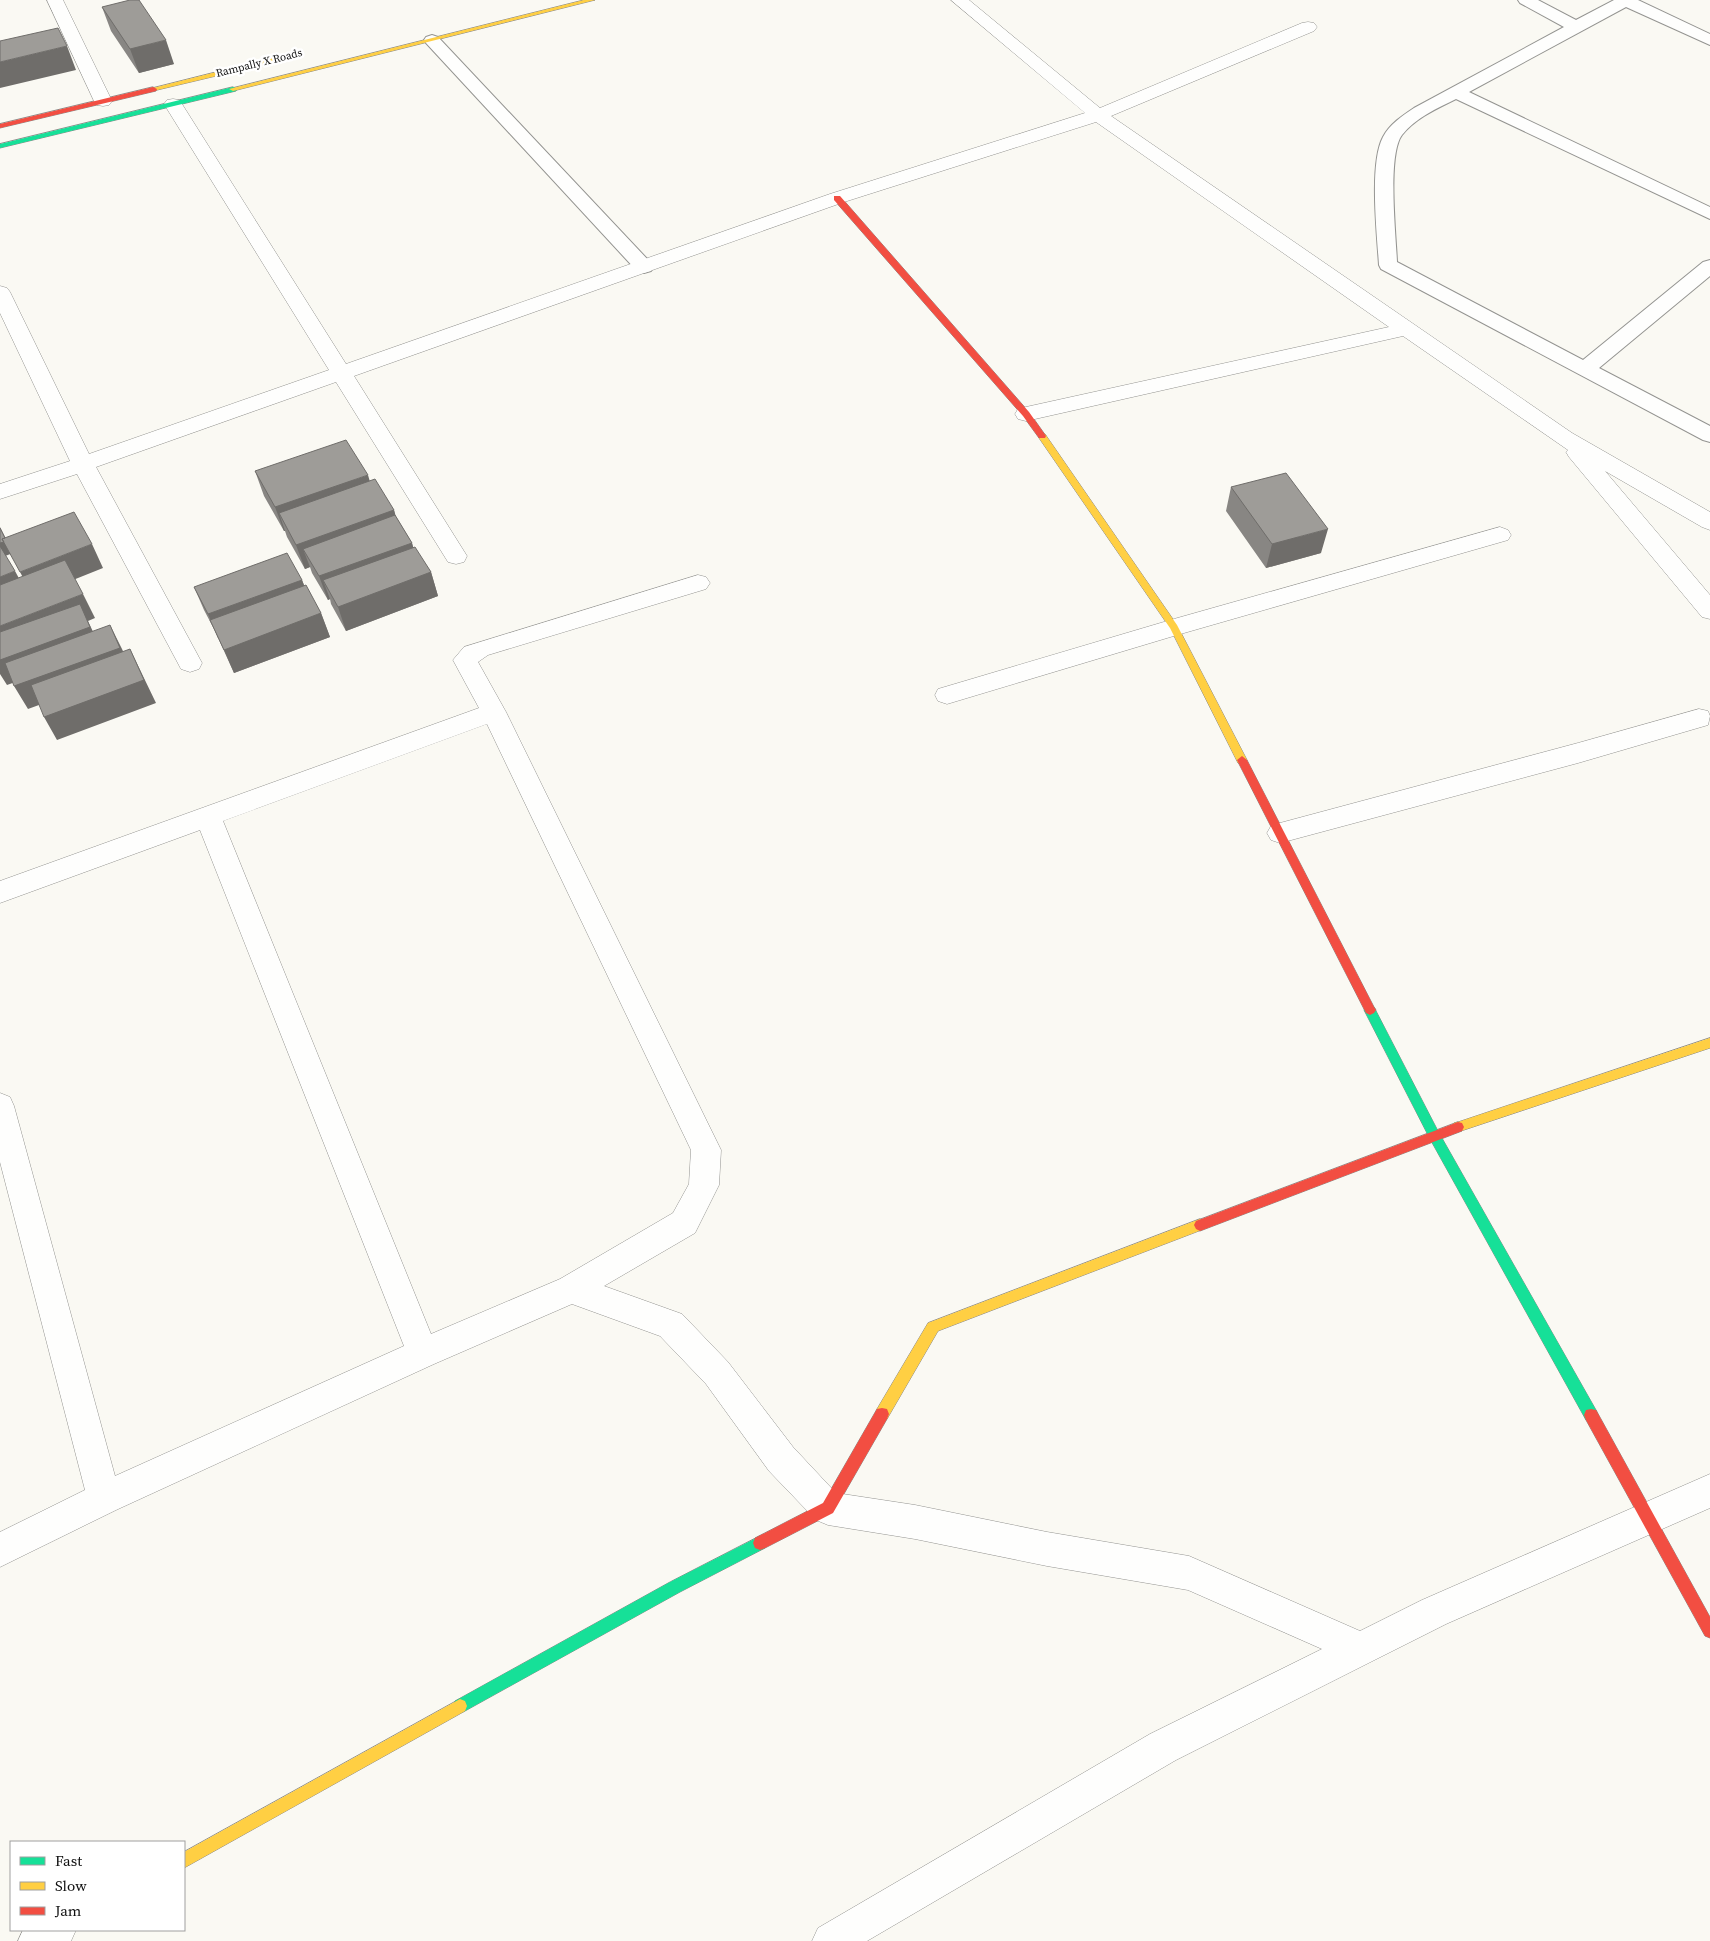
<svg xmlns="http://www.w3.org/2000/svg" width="1710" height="1941" viewBox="0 0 1710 1941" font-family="'Source Serif 4',serif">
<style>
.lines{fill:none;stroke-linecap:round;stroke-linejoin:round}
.lane-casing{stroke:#949491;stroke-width:2}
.street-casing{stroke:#949491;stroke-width:1}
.fast-casing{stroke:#8b8a88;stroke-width:1}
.slow-casing{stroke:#8b8a88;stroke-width:1}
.jam-casing{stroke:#8b8a88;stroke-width:1}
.lane{fill:#fefefd;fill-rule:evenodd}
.street{fill:#fefefd;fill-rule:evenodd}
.fast{fill:#16e098;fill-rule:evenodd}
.slow{fill:#ffcf43;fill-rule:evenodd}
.jam{fill:#f24e42;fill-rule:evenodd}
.wall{fill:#888683}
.shaded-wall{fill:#6f6d6a}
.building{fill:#9e9c98;stroke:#6f6d6a}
.labels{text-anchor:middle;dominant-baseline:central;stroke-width:5;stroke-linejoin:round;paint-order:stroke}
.far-street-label{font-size:11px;fill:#0e0e0e;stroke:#fff}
</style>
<rect width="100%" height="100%" fill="#faf9f3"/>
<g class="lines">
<g class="lane-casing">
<path id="lane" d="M1518 0H1538L1576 20 1614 0H1638L1710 34V45L1626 7 1469 92 1710 207V219L1456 99C1438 108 1415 118 1402 135 1387 155 1396 236 1397 262L1583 360 1703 262 1710 260V276L1599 368 1710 426V442L1703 440 1381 269 1379 265C1377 234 1369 163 1383 137 1390 124 1402 116 1414 108L1564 27 1520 3Z
M432 35 438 37 651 263 653 267 651 271 644 273 637 271 426 43 424 40 426 37Z"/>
</g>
<g class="street-casing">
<path id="street" d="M47 0H63L112 101 109 105 103 106 97 105 94 101Z
M951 0H969L1100 108 1302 23 1308 22 1314 23 1317 27 1314 31 1111 116 1572 433 1710 512V530L1702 527 1605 471 1710 595V619L1702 617 1569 457 1566 452 1568 450 1403 336 1026 421 1018 419 1015 414 1018 409 1026 407 1389 327 1096 122 844 202 354 376 467 556 464 562 456 564 448 562 336 382 96 467 202 663 199 669 190 672 181 669 77 474 0 499V484L70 461 0 313V286L7 288 10 292 89 454 329 370 164 104 167 100 173 99 179 100 182 104 346 364 830 194 1085 113Z
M1500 527 1508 530 1511 535 1508 540 1177 635 947 704 938 701 935 695 938 689 1174 619Z
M698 575 706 577 710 583 706 589 488 655 478 662 506 712 721 1150 719 1185 695 1233 604 1286 682 1314 728 1362 793 1447 836 1493 915 1505 1047 1532 1189 1556 1360 1631 1422 1600 1710 1474V1508L1446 1624 1176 1760 867 1941H812L818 1928 1150 1734 1322 1649 1188 1590 1047 1566 915 1539 828 1525 816 1520 769 1471 706 1384 660 1336 572 1304 434 1364 116 1510 0 1567V1532L85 1490 0 1162V1093L10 1097 14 1106 115 1476 404 1346 200 830 0 903V881L479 708 453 660 464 647ZM487 724 691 1150 689 1184 673 1213 560 1279 431 1334 223 821Z
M1699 709 1708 711 1710 716 1708 725 1578 763 1280 843 1271 840 1267 833 1271 826 1280 823 1578 743Z
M23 1930H76L71 1941H18Z"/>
</g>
<g class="fast-casing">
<path id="fast" d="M233 87 237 89 236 91 0 148V144Z
M1370 1005 1374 1007 1438 1131 1596 1410 1598 1415 1596 1420 1591 1421 1586 1420 1430 1139 1364 1010 1366 1007Z
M760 1536 765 1538 767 1543 765 1548 680 1592 465 1711 460 1713 455 1711 453 1706 455 1701 670 1582Z"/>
</g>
<g class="slow-casing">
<path id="slow" d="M584 0H595L233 91 229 89Z
M276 57 280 59 279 61 153 91 149 89Z
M1042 433 1045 434 1177 625 1247 760 1246 763H1238L1170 628 1039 438V434Z
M1710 1038V1048L1458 1132 1454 1131 1452 1127 1454 1123 1458 1122Z
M1200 1219 1204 1221 1206 1225 1204 1229 938 1331 887 1419 882 1420 877 1419 875 1414 877 1409 928 1323Z
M460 1699 465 1701 467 1706 465 1711 184 1868V1852Z"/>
</g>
<g class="jam-casing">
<path id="jam" d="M153 87 157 89 156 91 0 128V124Z
M834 196H840L1029 412 1046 436 1045 438H1039L1023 416 834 200Z
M1242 756 1247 760 1374 1007 1376 1010 1374 1013 1370 1015 1366 1013 1237 760Z
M1458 1122 1462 1123 1464 1127 1462 1131 1200 1231 1196 1229 1194 1225 1196 1221Z
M882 1408 887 1409 889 1414 887 1419 833 1513 765 1548 760 1550 755 1548 753 1543 755 1538 823 1503 877 1409Z
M1591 1409 1596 1410 1710 1617V1638L1705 1636 1586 1420 1584 1415 1586 1410Z"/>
</g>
<use href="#lane" class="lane"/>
<use href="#street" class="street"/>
<use href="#fast" class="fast"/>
<use href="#slow" class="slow"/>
<use href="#jam" class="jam"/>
</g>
<path class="wall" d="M102 7 174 64 139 73 111 31Z
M255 471 370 481 394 510 395 515 412 543 413 548 431 572 438 596 346 631 331 604 330 599 328 600 312 573 310 567 305 569 287 537 285 531H284L264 496Z
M1231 487 1321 553 1266 568 1226 511Z
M302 580 304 585 321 613 330 637 234 673 215 631 204 610 194 587Z"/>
<path class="shaded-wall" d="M166 40 174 64 139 73 130 49Z
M67 46 76 70 0 88V62Z
M368 475 375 499 279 513 285 531H284L275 507Z
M394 510 401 534 303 549 310 567 305 569 296 545Z
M0 527 13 553 0 558Z
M1328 529 1321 553 1266 568 1272 544Z
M412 543 419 567 323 580 330 599 328 600 319 576Z
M92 544 103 568 33 596 20 572Z
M15 571 28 595 0 606V577Z
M431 572 438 596 346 631 338 607Z
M302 580 311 604 218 638 208 614Z
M83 594 95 618 88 621 102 651 7 685 0 674V626Z
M321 613 330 637 234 673 224 650Z
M110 625 122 649 132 671 28 709 14 686Z
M130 649 156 703 57 740 44 717Z"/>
<path class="building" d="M130 0H139L166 40 130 49 102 7Z
M58 28 67 46 0 62V41Z
M346 440 368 475 275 507 255 471Z
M1286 473 1328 529 1272 544 1231 487Z
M375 479 394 510 296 545 279 513Z
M74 512 92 544 20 572 2 539Z
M395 515 412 543 319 576 303 549Z
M0 528 5 538 2 539 4 542 0 543Z
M0 546 15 571 0 577Z
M415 547 431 572 338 607 323 580Z
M287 553 302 580 208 614 194 587Z
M65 560 83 594 0 626V585Z
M306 585 321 613 224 650 210 620Z
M80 604 90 627 0 660V632Z
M110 625 120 648 14 686 5 663Z
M130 649 144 680 44 717 31 685Z"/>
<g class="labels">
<g class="far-street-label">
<text transform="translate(259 63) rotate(-14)">Rampally X Roads</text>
</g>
</g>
<rect x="10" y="1841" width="175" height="90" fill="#ffffff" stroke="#9f9f9f"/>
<rect x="20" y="1857" width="25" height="8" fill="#16e098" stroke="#9f9f9f"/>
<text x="55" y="1866" font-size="15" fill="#0e0e0e">Fast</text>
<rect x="20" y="1882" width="25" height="8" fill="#ffcf43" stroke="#9f9f9f"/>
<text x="55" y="1891" font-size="15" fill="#0e0e0e">Slow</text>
<rect x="20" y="1907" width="25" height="8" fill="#f24e42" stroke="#9f9f9f"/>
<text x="55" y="1916" font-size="15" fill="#0e0e0e">Jam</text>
</svg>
